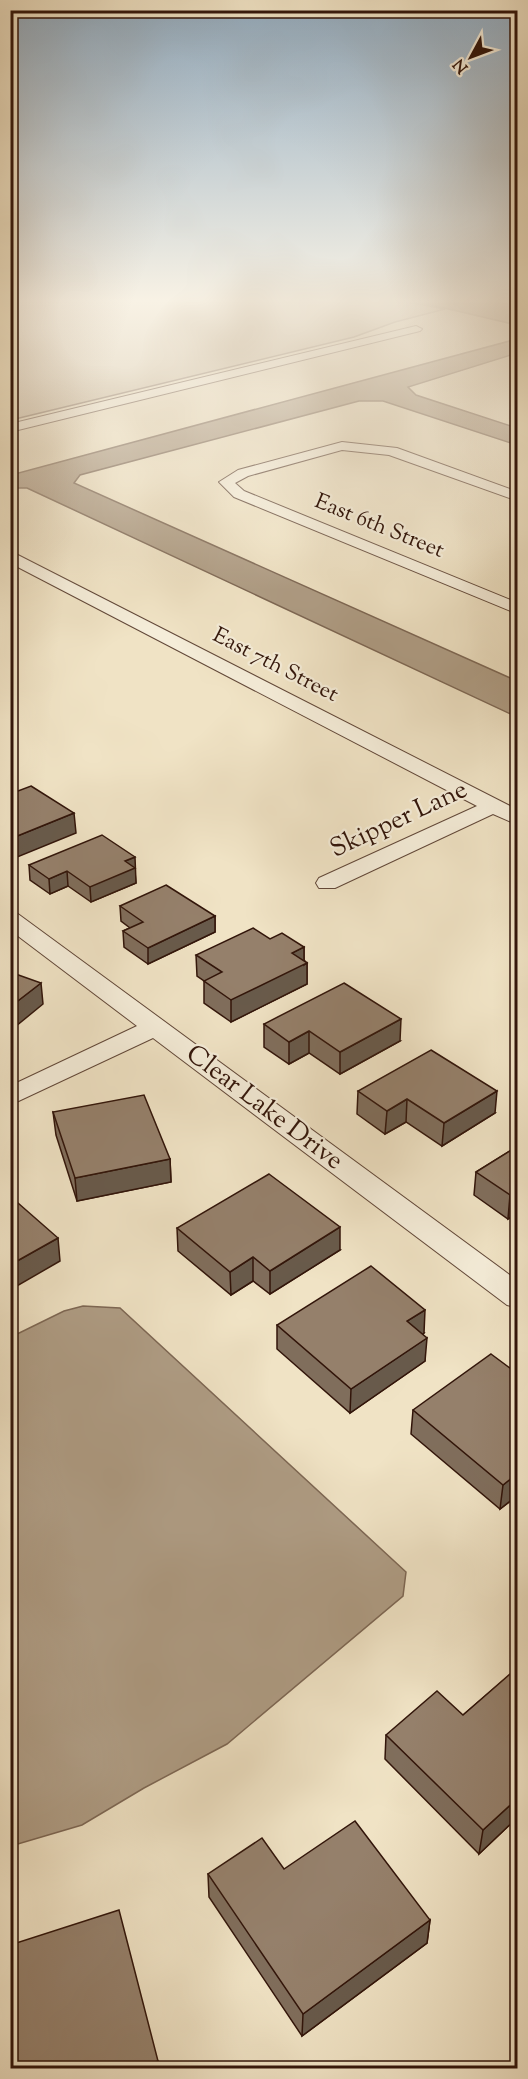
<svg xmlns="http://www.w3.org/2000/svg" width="528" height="2079" viewBox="0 0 528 2079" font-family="'Sorts Mill Goudy',serif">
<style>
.green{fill:#d0c0a5;stroke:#816a58;stroke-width:1.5}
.water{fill:#af9d85;stroke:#7d6754;stroke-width:1.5}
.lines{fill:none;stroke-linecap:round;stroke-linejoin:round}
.minor-casing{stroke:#624839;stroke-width:2}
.minor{fill:#f5edd9;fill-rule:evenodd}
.wall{fill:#806e5c;stroke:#32150a;stroke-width:1.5}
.shaded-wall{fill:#685a4b;stroke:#32150a;stroke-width:1.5}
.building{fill:#95806b;stroke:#32150a;stroke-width:1.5}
.labels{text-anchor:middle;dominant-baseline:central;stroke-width:4.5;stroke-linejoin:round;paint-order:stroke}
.far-street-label{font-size:22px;fill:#32150a;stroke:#f5edd9}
.street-label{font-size:26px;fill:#32150a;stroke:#f5edd9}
</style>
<rect width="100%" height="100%" fill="#f0e3c5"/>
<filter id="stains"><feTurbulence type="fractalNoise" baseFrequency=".00333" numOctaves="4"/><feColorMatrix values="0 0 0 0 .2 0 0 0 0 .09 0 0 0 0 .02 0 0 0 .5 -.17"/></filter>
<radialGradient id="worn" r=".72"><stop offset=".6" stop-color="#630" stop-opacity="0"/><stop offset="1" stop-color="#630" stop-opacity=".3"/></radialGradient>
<path class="green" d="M11 299H392L445 309 395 322 354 337 11 420Z"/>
<path class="water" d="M406 299H512L517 301V325Z
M517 339V353L408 387 416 395 517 428V445L383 401H359L80 475 74 483 517 681V717L27 488H11V475Z
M83 1306 120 1308 406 1572 403 1596 227 1744 144 1788 82 1825 11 1846V1337L64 1311Z"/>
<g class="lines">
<g class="minor-casing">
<path id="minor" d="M416 326 422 329 420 331 10 432V424Z
M342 442 397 448 518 492V501L389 455 342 450 248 476 235 483 244 491 518 603V614L234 497 219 482 238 470Z
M10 551 518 810V825L493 814 335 888H319L316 883 319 878 477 806 10 563Z
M10 912 18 914 518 1281V1308L507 1305 153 1038 10 1105V1086L137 1026 10 930Z"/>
</g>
<use href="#minor" class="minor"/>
</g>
<path class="wall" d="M29 865 136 872H135L136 883 91 902 68 886 50 894 30 880Z
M120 906 215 916V932L148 964 124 947 123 931 130 928 121 921Z
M270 939 304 947V960L307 963V984L231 1022 204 1003V981L197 976 196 955Z
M264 1024 400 1041 340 1074 309 1053 289 1064 264 1047Z
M358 1091 495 1113 442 1146 406 1122 385 1134 357 1114Z
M53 1112 170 1159 171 1182 77 1201 56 1135Z
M518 1146V1212L508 1219 474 1195 476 1172Z
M177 1228 340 1250 270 1294 253 1281 231 1295 178 1251Z
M277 1325 424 1333 423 1334 425 1361 350 1413 277 1349Z
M518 1374V1495L500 1509 411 1434 413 1410Z
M518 1668V1817L479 1854 385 1759 386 1735 463 1715Z
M284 1869 430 1920 427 1943 302 2036 209 1897 208 1874Z"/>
<path class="shaded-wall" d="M74 813 76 833 10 860V839Z
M135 857 136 883 91 902 90 887 125 861Z
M67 871 68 886 50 894 49 879Z
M215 916V932L148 964V948Z
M304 947V965L307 963V984L231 1022V1000L292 953Z
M41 983 43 1004 10 1031V1007Z
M401 1019 400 1041 340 1074V1052Z
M309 1031V1053L289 1064V1042Z
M497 1091 495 1113 442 1146 444 1123Z
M407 1099 406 1122 385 1134 387 1111Z
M170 1159 171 1182 77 1201 75 1178Z
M518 1191V1212L508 1219 510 1195Z
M340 1227V1250L270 1294V1271Z
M58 1238 60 1261 10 1290V1265Z
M253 1257V1281L231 1295 230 1272Z
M425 1310 424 1333 406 1345 407 1321Z
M427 1338 425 1361 350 1413 351 1389Z
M518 1473V1495L500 1509 503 1485Z
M518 1798V1817L479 1854 483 1830Z
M430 1920 427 1943 302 2036 303 2014Z
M158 2061V2068H136Z"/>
<path class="building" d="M31 786 74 813 10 839V794Z
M102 835 135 857 125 861 135 868 90 887 67 871 49 879 29 865Z
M166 885 215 916 148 948 123 931 143 922 120 906Z
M253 928 270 939 282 933 304 947 292 953 307 963 231 1000 204 981 222 972 196 955Z
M10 972 41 983 10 1007Z
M344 983 401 1019 340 1052 309 1031 289 1042 264 1024Z
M431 1050 497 1091 444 1123 407 1099 387 1111 358 1091Z
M144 1095 170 1159 75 1178 53 1112Z
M518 1146V1191L510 1195 476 1172Z
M269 1174 340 1227 270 1271 253 1257 230 1272 177 1228Z
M10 1196 58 1238 10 1265Z
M371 1266 425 1310 407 1321 427 1338 351 1389 277 1325Z
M491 1354 518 1374V1473L503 1485 413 1410Z
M517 1668 518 1798 483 1830 386 1735 437 1691 463 1715Z
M355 1821 430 1920 303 2014 208 1874 262 1838 284 1869Z
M119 1910 158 2061 136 2068H10V1945Z"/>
<linearGradient id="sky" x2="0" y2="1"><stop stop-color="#91abc0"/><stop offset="0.51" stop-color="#f8f2e5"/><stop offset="1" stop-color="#f8f2e5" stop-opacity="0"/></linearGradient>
<rect width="528" height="590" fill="url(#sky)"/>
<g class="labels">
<g class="far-street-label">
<text transform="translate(379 527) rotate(22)">East 6th Street</text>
<text transform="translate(275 666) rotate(27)">East 7th Street</text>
</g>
<g class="street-label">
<text transform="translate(399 820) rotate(-25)">Skipper Lane</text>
<text transform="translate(264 1108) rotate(37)">Clear Lake Drive</text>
</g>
</g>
<rect width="528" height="2079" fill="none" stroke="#f0e3c5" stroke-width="36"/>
<rect x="12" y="12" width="504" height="2055" fill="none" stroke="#32150a" stroke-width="3"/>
<rect x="18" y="18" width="492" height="2043" fill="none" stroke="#32150a" stroke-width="1.5"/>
<g transform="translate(471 57) rotate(229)" stroke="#f5edd9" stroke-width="4.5" paint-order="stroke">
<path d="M0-4.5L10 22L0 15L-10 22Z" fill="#32150a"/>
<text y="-9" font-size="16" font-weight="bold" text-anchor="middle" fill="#32150a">N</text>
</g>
<rect width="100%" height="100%" filter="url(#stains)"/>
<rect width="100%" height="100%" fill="url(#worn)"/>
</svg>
